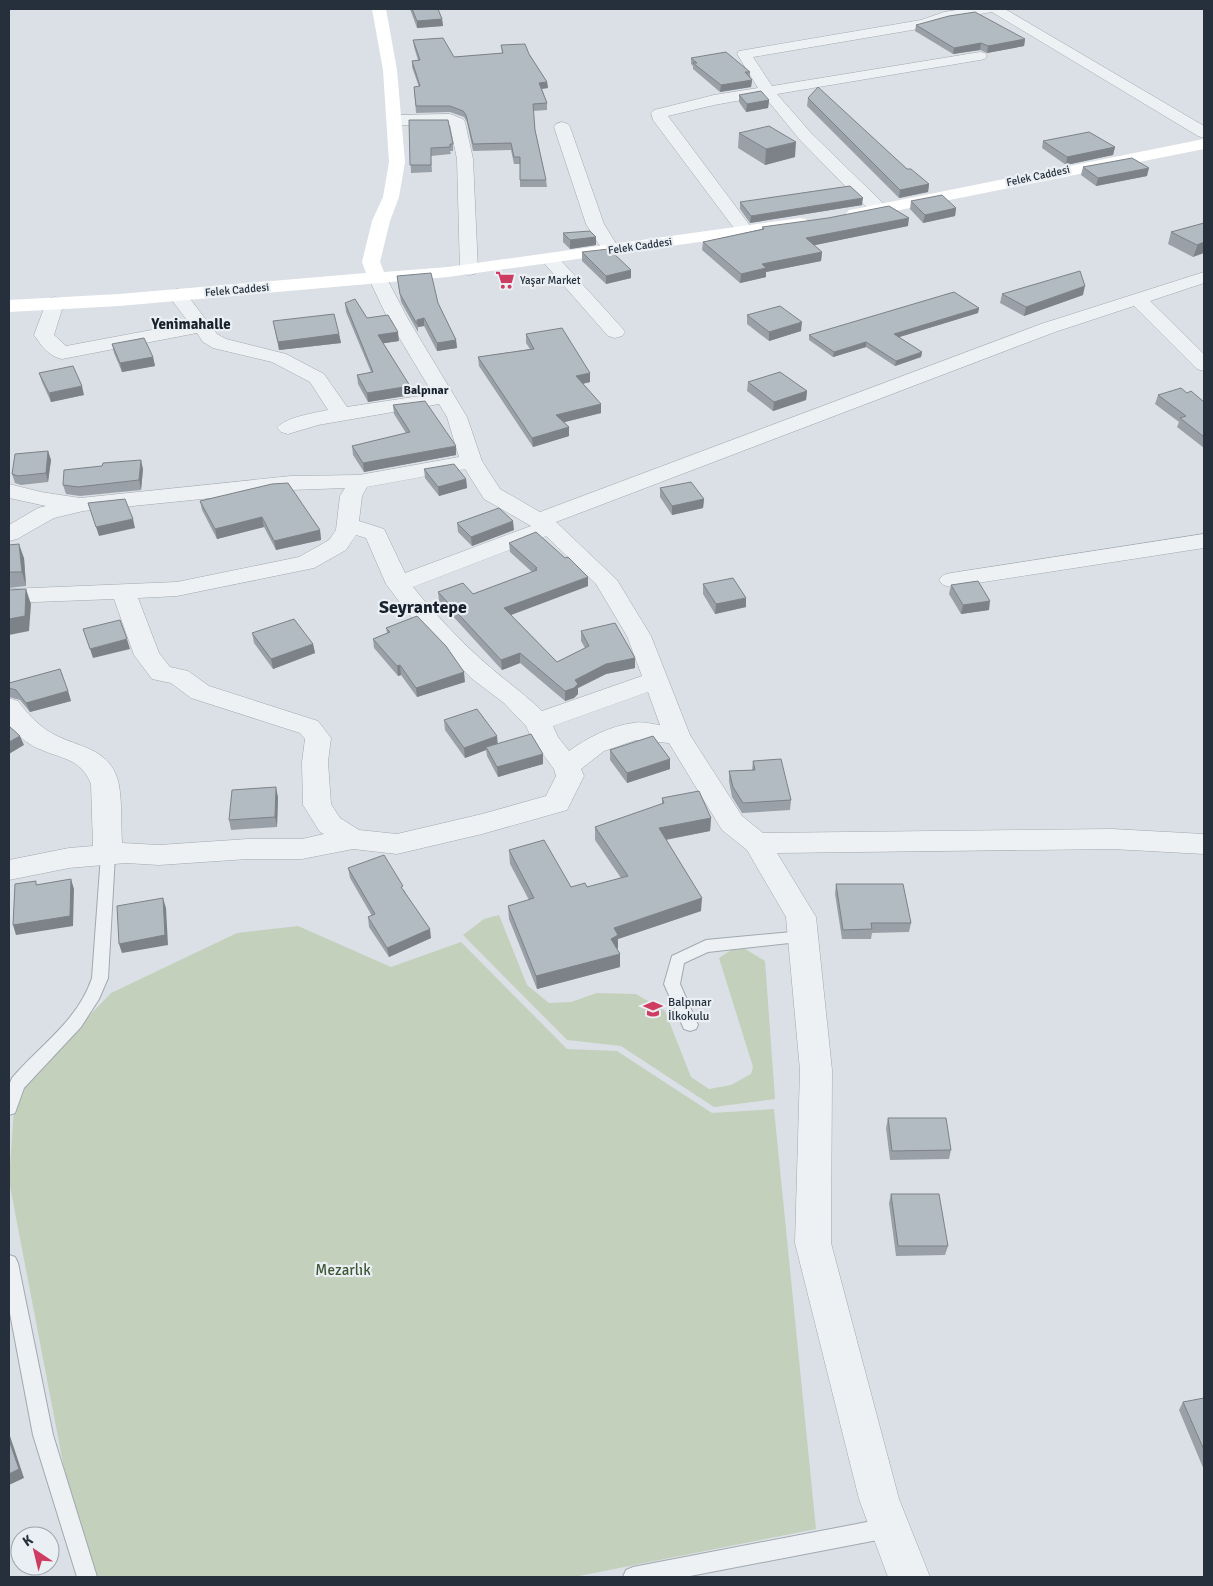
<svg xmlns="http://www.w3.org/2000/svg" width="1213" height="1586" viewBox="0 0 1213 1586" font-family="Signika,sans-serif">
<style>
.green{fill:#c3d0bc}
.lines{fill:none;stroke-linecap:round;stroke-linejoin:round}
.lane-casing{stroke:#a1a8b0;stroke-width:2}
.street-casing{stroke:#a1a8b0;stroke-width:1}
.lane{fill:#eef1f4;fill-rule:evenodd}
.street{fill:#eef1f4;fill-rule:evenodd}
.secondary{fill:#fff;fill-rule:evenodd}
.wall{fill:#99a0a7}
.shaded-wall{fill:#7d8288}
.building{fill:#b2bac2;stroke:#7d8288}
.labels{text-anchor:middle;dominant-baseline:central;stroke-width:4.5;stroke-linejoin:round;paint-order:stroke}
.far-street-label{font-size:11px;fill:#25303c;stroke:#eaeff4}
.far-poi-label{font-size:11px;fill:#25303c;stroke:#eaeff4;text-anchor:start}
.far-quarter-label{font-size:12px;font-weight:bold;fill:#18212c;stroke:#eaeff4}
.poi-label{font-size:12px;fill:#25303c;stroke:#eaeff4;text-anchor:start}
.far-district-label{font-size:15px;font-weight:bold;fill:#18212c;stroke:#eaeff4}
.near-park-label{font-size:15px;fill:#3d5733;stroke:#eaeff4}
.district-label{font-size:18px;font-weight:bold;fill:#18212c;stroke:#eaeff4}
</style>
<rect width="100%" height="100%" fill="#dbe0e6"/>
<path class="green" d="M499 915 527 985 549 1003 571 1002 597 993 636 994 665 1011 691 1077 709 1089 731 1085 751 1074 753 1067 719 958 733 949 742 947 765 961 775 1099 714 1107 621 1046 567 1040 463 935 484 919Z
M298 926 391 967 461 942 567 1049 617 1051 712 1113 774 1109 816 1529 574 1577H98L76 1531 9 1181 15 1093 111 993 237 933Z"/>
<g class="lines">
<g class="lane-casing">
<path id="lane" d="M108 850 113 851 115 855 108 978 99 999 81 1027 24 1088 15 1113 9 1115V1085L12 1078C41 1044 77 1022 92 978L101 855 103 851Z
M803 931 808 933 811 937 808 941 708 952 684 963 680 984 698 1025 696 1029 690 1031 684 1029 664 984 672 956 706 940Z
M9 1255 15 1257 18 1263 53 1435 97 1577H77L33 1435 9 1308Z
M888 1518 895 1521 898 1528 895 1535 888 1538 685 1577H623L626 1570 633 1567Z"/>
</g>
<g class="street-casing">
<path id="street" d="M963 9H1005L1204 126V138L1198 136 992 12 952 19 924 28 753 57 772 86 980 52 985 53 987 56 985 59 980 60 777 94 811 133 885 205 888 209 885 213 879 214 873 213 854 195 800 140 764 96 714 105 668 116 754 231 751 235 745 236 739 235 653 120 651 113 654 110 714 95 758 88 737 54 739 51 921 20 944 12Z
M450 114 463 119 465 122 473 159 478 270 475 274 469 275 463 274 460 270 457 159 450 125H395L389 123 387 120 389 117 395 115Z
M562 122 568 124 570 127 604 224 620 250 617 254 611 255 605 254 586 224 554 127 556 124Z
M550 254 556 255 622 328 625 332 622 336 615 338 608 336 544 263 541 259 544 255Z
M377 271 383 273 386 277 408 319 467 417 482 461 500 489 540 512 1041 324 1204 272V283L1150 301 1204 354V371L1197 369 1134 306 1055 332 556 522 617 580 651 636 690 735 742 816 763 833 1112 829 1204 834V854L1112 849 777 853 816 917 832 1070 831 1243 899 1499 930 1577H888L859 1499 795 1243 800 1070 786 917 747 850 722 830 669 743 636 740 604 751 581 769 584 776 567 810 482 834 397 854 353 849 302 859H248L159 865 126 863 69 868 9 880V860L69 848 93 846 91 784C81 758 61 759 37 748 26 743 17 734 9 726V698L18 701C28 715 40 727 55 735 81 748 112 749 119 785 122 803 121 824 122 843L159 845 248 839H302L324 834 320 832 303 805 302 762 305 739 300 733 191 698 171 683 152 679 134 655 114 599 9 603V589L177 582 299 557 329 540 336 530 340 496 345 488 291 490 83 511 54 518 17 539 9 541V525L38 508 46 506 9 498V484L41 492 80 498 291 476 359 475 459 457 447 417 439 404 318 425 288 434 281 432 277 428C285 417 315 413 328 410L310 382 272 362 213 348 203 342 197 333 62 359C48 356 42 346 34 335L46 303 48 299 55 297 62 299 64 303 54 335 66 346 189 323 168 295 170 291 177 289 184 291 217 334 226 339 286 354 324 374 347 407 433 394 388 319 368 277 371 273ZM465 469 484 499 531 526 405 573 384 529 359 521 362 496 367 487ZM356 535 366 538 386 584 407 612 471 678 504 703 526 726 533 741 554 769 556 776 546 796 482 814 397 834 359 830 340 818 331 804 328 762 331 738 318 721 209 686 188 671 170 667 159 653 138 598 177 596 314 568 346 550ZM546 536 596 584 627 636 642 676 542 711C526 695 507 682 490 667 465 646 433 612 413 587ZM648 692 660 725C651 724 641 721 633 723 610 726 587 738 569 751L558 737 553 726Z
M1204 534V548L951 587 943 585 939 580 943 575 951 573Z"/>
</g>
<use href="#lane" class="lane"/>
<use href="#street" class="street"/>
<path class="secondary" d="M372 9H386L397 70 405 162 399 197 390 221 380 262 384 272 448 267 800 218 806 219 809 223 806 227 800 228 448 277 119 306 9 312V300L119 294 366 273 362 262 372 221 383 197 389 162 383 70Z
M1204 139V149L855 219 849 218 846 214 849 210 855 209Z"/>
</g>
<path class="wall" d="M410 9H438L442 19 443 26 417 28Z
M916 25 1025 39 1024 46 987 53 980 50 953 54 915 31Z
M413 40 454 57 502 53 501 45 529 54 547 82 548 88 542 89 547 103V110L533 111 535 130 546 180 547 187H520V164H514L511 150 473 151 467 122 464 117 450 112 416 113 414 87H419L412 67V61L418 60 414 47Z
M691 58 750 72V78L752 80 751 87 720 92 693 69V66L691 64Z
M739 95 769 100 768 108 746 112 739 102Z
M808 98 907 169 929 184 928 192 899 198 807 106Z
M409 120 453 144V151H450L451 154 431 156 432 172 411 173Z
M739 133 795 157 765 165 738 148Z
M1043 141 1115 147 1113 155 1066 165 1042 148Z
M1083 167 1147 176 1096 186 1081 175Z
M911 201 956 208 955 216 923 223 910 209Z
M740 202 862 205 750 223 740 209Z
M1204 223 1193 257 1168 244 1171 232Z
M908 226 814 245 822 252 821 261 766 272V277L740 283 702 250 703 242 762 229V227Z
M563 233 596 237V245L570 249 563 242Z
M582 252 631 278 606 284 582 261Z
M397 276 438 303 456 340 457 348 437 351 424 326 418 327V332L401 302Z
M1002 294 1083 295 1024 316 1000 303Z
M345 303 399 341 383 343 410 386 411 395 368 402 358 384 357 375 371 372 346 312Z
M979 308 978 313 899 337 922 352 921 357 895 366 866 347 833 357 809 340V335Z
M747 315 801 331 769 341 747 324Z
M273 321 339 334 341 343 279 350Z
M526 334 590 373V382L583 384 601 404V413L564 422 569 427V436L533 447 479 366 478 357 530 349 526 343Z
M112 344 153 357 155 366 122 372 114 353Z
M39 373 84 395 51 402 42 382Z
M748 382 807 391 806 400 773 411 747 391Z
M1187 393 1204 402V448L1177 427 1179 422 1155 404 1158 395Z
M393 405 456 455 364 472 353 455 352 446 406 433 394 414Z
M48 451 51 460 48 482 21 485 15 483 12 474Z
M143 469 141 490 80 496 66 494 63 485Z
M424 469 466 479 467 488 439 496 425 478Z
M660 488 704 499 703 508 672 515 660 497Z
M200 501 320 530 321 540 276 550 264 527 217 539 202 510Z
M457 523 514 530 472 546 458 532Z
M509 543 588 586 511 615 557 662 585 648 581 641V631L635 658V668L606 674 578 688V694L574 698 565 701 520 663 502 670 439 601 438 592 473 594 532 572 510 552Z
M9 545 24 558 26 586 9 588Z
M703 584 746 598V607L715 614 703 594Z
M951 585 989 610 961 614 949 594Z
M386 628 465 682 417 697 401 675 398 676 374 648 373 639 387 633Z
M252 633 313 644 315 653 273 669 254 643Z
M9 683 68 691 71 701 30 712 20 700 9 697Z
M444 720 497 736V743L543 764 498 777 487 756 486 750 465 758 445 730Z
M610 750 670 759V769L627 783 610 760Z
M753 761 791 800 790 810 742 813 732 797 729 781V771L752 770Z
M278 797 277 827 231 830 229 820Z
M662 798 711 818 710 831 666 840 701 911 618 939V948L617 949 620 967 537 989 509 919 508 906 529 900 510 864 509 850 571 887H587L621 878 595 840V827L662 804Z
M348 868 404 890 431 938 389 957 369 927 368 917 372 916 350 878Z
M836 884 911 923 909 932 872 933 871 939H842L835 894Z
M888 1118 951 1150 949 1159 890 1160 886 1128Z
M891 1194 948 1246 945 1255 896 1256 889 1203Z
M1204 1398V1470L1179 1410 1183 1402Z"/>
<path class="shaded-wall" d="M442 19 443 26 417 28V21Z
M1025 39 1024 46 987 53 988 46Z
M981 43 980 50 953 54 954 48Z
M752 80 751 87 720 92 721 85Z
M547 82 548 88 539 89V83Z
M769 100 768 108 746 112 747 104Z
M796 142 795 157 765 165 766 149Z
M1115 147 1113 155 1066 165 1067 157Z
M1149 168 1147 176 1096 186 1098 178Z
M929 184 928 192 899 198 900 190Z
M863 198 862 205 750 223 751 216Z
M956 208 955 216 923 223 925 215Z
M909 218 908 226 806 247V238Z
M596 237V245L570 249V240Z
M1204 242V253L1193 257 1197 245Z
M822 252 821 261 766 272V277L740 283 741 274 762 264Z
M631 270V278L606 284V276Z
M1085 286 1083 295 1024 316 1026 307Z
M979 308 978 313 893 339 894 334Z
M424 318V326L418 327 417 320Z
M802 322 801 331 769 341V332Z
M398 332 399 341 379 344 378 335Z
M339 334 341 343 279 350 278 342Z
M456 340 457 348 437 351V343Z
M866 342V347L833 357 834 352Z
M922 352 921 357 895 366 896 361Z
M153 357 155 366 122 372 120 363Z
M590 373V382L576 385V376Z
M82 386 84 395 51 402 49 393Z
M410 386 411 395 368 402 367 393Z
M807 391 806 400 773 411 774 402Z
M601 404V413L557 424 556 415Z
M569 427V436L533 447 532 438Z
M456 446V455L364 472 363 463Z
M48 451 51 460 48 482 46 473Z
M141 460 143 469 141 490 139 480Z
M466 479 467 488 439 496 438 487Z
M704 499 703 508 672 515V506Z
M262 517 264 527 217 539 215 529Z
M133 519 135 528 99 536 96 527Z
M513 521 514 530 472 546 471 537Z
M320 530 321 540 276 550 274 541Z
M19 544 24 558 26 586 22 572Z
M588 577V586L505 617 504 608Z
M26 589 31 604 29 631 9 635V619Z
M746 598V607L715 614 716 604Z
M990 601 989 610 961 614 963 605Z
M127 639 130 649 93 658 90 649Z
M313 644 315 653 273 669 271 659Z
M520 653V663L502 670 501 660Z
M635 658V668L606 674 578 688V694L574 698 565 701V691L575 680 606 664Z
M400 665 401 675 398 676 397 666Z
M464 672 465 682 417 697 416 688Z
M68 691 71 701 30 712 26 703Z
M20 736 24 745 9 754V742Z
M497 736 498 746 486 747V750L465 758 464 748Z
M543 754V764L498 777 497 767Z
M670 759V769L627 783V773Z
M276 787 278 797 277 827 275 817Z
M711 818 710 831 658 841 659 828Z
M71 879 74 889 73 926 16 935 13 925Z
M163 898 166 908 168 945 122 953 119 944Z
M702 898 701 911 618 939V948L611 952V939L614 928Z
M430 929 431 938 389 957 387 948Z
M620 954V967L537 989 536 976Z
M9 1433 24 1478 9 1485Z"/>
<path class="building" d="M412 9H438L442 19 417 21Z
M975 12 1025 39 988 46 981 43 954 48 916 25 949 16Z
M443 38 454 57 503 53 501 45 525 44 529 54 547 82 539 83 547 103 533 104 535 130 546 180H520V157H514L511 143 473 144 466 115 463 111 450 106H416L414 87 420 86 412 61 420 60 413 40Z
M726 52 750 72H745L752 80 721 85 693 63H697L691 58Z
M818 87 907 169H911L929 184 900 190 808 98Z
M761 91 769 100 747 104 739 95Z
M409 120H448L453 144H450V147L431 148V165H410Z
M769 126 796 142 766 149 739 133Z
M1089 132 1115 147 1067 157 1043 141Z
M1132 158 1149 168 1098 178 1083 167Z
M850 186 863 198 751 216 740 202Z
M942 195 956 208 925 215 911 201Z
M889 206 909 218 806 238 822 252 762 264 766 268 741 274 703 242 764 229 762 227 828 218Z
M1204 223V242L1197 245 1171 232Z
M590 231 596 237 570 240 563 233Z
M609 249 631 270 606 276 582 252Z
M1080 271 1085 286 1026 307 1002 294Z
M431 273 438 303 456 340 437 343 424 318 417 320V324L400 294 397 276Z
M954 292 979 308 894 334 922 352 896 361 866 342 834 352 809 335Z
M355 299 367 318 388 315 398 332 378 335 410 386 367 393 357 375 373 372 345 303Z
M780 306 802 322 769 332 747 315Z
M334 314 339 334 278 342 273 321Z
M562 328 590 373 576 376 601 404 556 415 569 427 532 438 478 357 534 349 526 334Z
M144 338 153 357 120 363 112 344Z
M73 366 82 386 49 393 39 373Z
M780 372 807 391 774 402 748 382Z
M1181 388 1187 393 1191 391 1204 402V437L1180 418 1186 416 1158 395Z
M425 401 456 446 363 463 352 446 410 432 393 405Z
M48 451 46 473 18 476 12 474 15 454Z
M141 460 139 480 78 487 63 485 64 470 102 466 103 463Z
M454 464 466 479 438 487 424 469Z
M691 482 704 499 672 506 660 488Z
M288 483 320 530 274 541 262 517 215 529 200 501 272 484Z
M125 499 133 519 96 527 88 503Z
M499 508 513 521 471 537 457 523Z
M536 532 565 558 568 557 588 577 504 608 557 662 589 646 581 631 615 623 635 658 606 664 575 680 578 684 574 688 565 691 520 653 501 660 438 592 463 583 473 594 537 570 535 569 537 568 509 543Z
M19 544 22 572H9V545Z
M733 578 746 598 716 604 703 584Z
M978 581 990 601 963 605 951 585Z
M26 589 25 616 9 619V590Z
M417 616 446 646 464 672 416 688 400 665 397 666 373 639 390 632 386 628Z
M294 619 313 644 271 659 252 633Z
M120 620 127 639 90 649 83 629Z
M60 669 68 691 26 703 16 690 9 688V683Z
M477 709 497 736 464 748 444 720Z
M9 726 20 736 9 742Z
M531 734 543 754 497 767 486 747Z
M653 736 670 759 627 773 610 750Z
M781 759 791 800 743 803 733 787 729 771 755 770 753 761Z
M276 787 275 817 229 820 232 790Z
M699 791 711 818 659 828 702 898 614 928 618 935 611 939 620 954 536 976 508 906 534 898 509 850 544 840 571 887 585 883 587 887 628 876 595 827 664 803 662 798Z
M384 855 403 886 401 887 430 929 387 948 368 917 375 914 348 868Z
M71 879 70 916 13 925 15 884 36 881V885Z
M836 884H903L911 923H871L872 929 843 930Z
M163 898 165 935 119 944 117 906Z
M888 1118H946L951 1150 892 1151Z
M891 1194H939L948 1246H898Z
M1204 1398V1450L1183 1402Z
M9 1440 19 1469 9 1474Z"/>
<defs>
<g id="supermarket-bare" transform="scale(1.5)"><path d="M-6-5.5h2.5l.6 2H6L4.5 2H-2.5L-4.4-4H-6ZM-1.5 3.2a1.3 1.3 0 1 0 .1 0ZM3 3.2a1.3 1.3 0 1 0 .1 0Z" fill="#ce3d61" stroke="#eaeff4" stroke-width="2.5" paint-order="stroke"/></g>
<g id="school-bare" transform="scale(1.5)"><path d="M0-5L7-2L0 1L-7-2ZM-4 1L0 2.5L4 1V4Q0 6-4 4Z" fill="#ce3d61" stroke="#eaeff4" stroke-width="2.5" paint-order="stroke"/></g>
</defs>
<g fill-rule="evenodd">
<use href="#supermarket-bare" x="505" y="280"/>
<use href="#school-bare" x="653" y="1009"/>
</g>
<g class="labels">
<g class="far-street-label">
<text transform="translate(1038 176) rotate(-12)">Felek Caddesi</text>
<text transform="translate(640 246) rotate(-8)">Felek Caddesi</text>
<text transform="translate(237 290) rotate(-5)">Felek Caddesi</text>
</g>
<g class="far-poi-label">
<text x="520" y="280">Yaşar Market</text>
</g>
<g class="far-quarter-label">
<text x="426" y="390">Balpınar</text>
</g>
<g class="poi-label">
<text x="668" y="1002">Balpınar<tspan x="668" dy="14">İlkokulu</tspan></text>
</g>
<g class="far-district-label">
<text x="191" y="324">Yenimahalle</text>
</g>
<g class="near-park-label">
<text x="343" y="1270">Mezarlık</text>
</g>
<g class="district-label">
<text x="423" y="607">Seyrantepe</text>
</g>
</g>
<rect width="1213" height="1586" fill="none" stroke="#25303c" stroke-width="20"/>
<g transform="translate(35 1551) rotate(325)"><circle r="24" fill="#eaeff4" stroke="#9ba3aa"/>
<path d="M0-4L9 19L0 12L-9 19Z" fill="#ce3d61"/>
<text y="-8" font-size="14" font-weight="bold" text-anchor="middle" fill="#25303c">K</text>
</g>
</svg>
